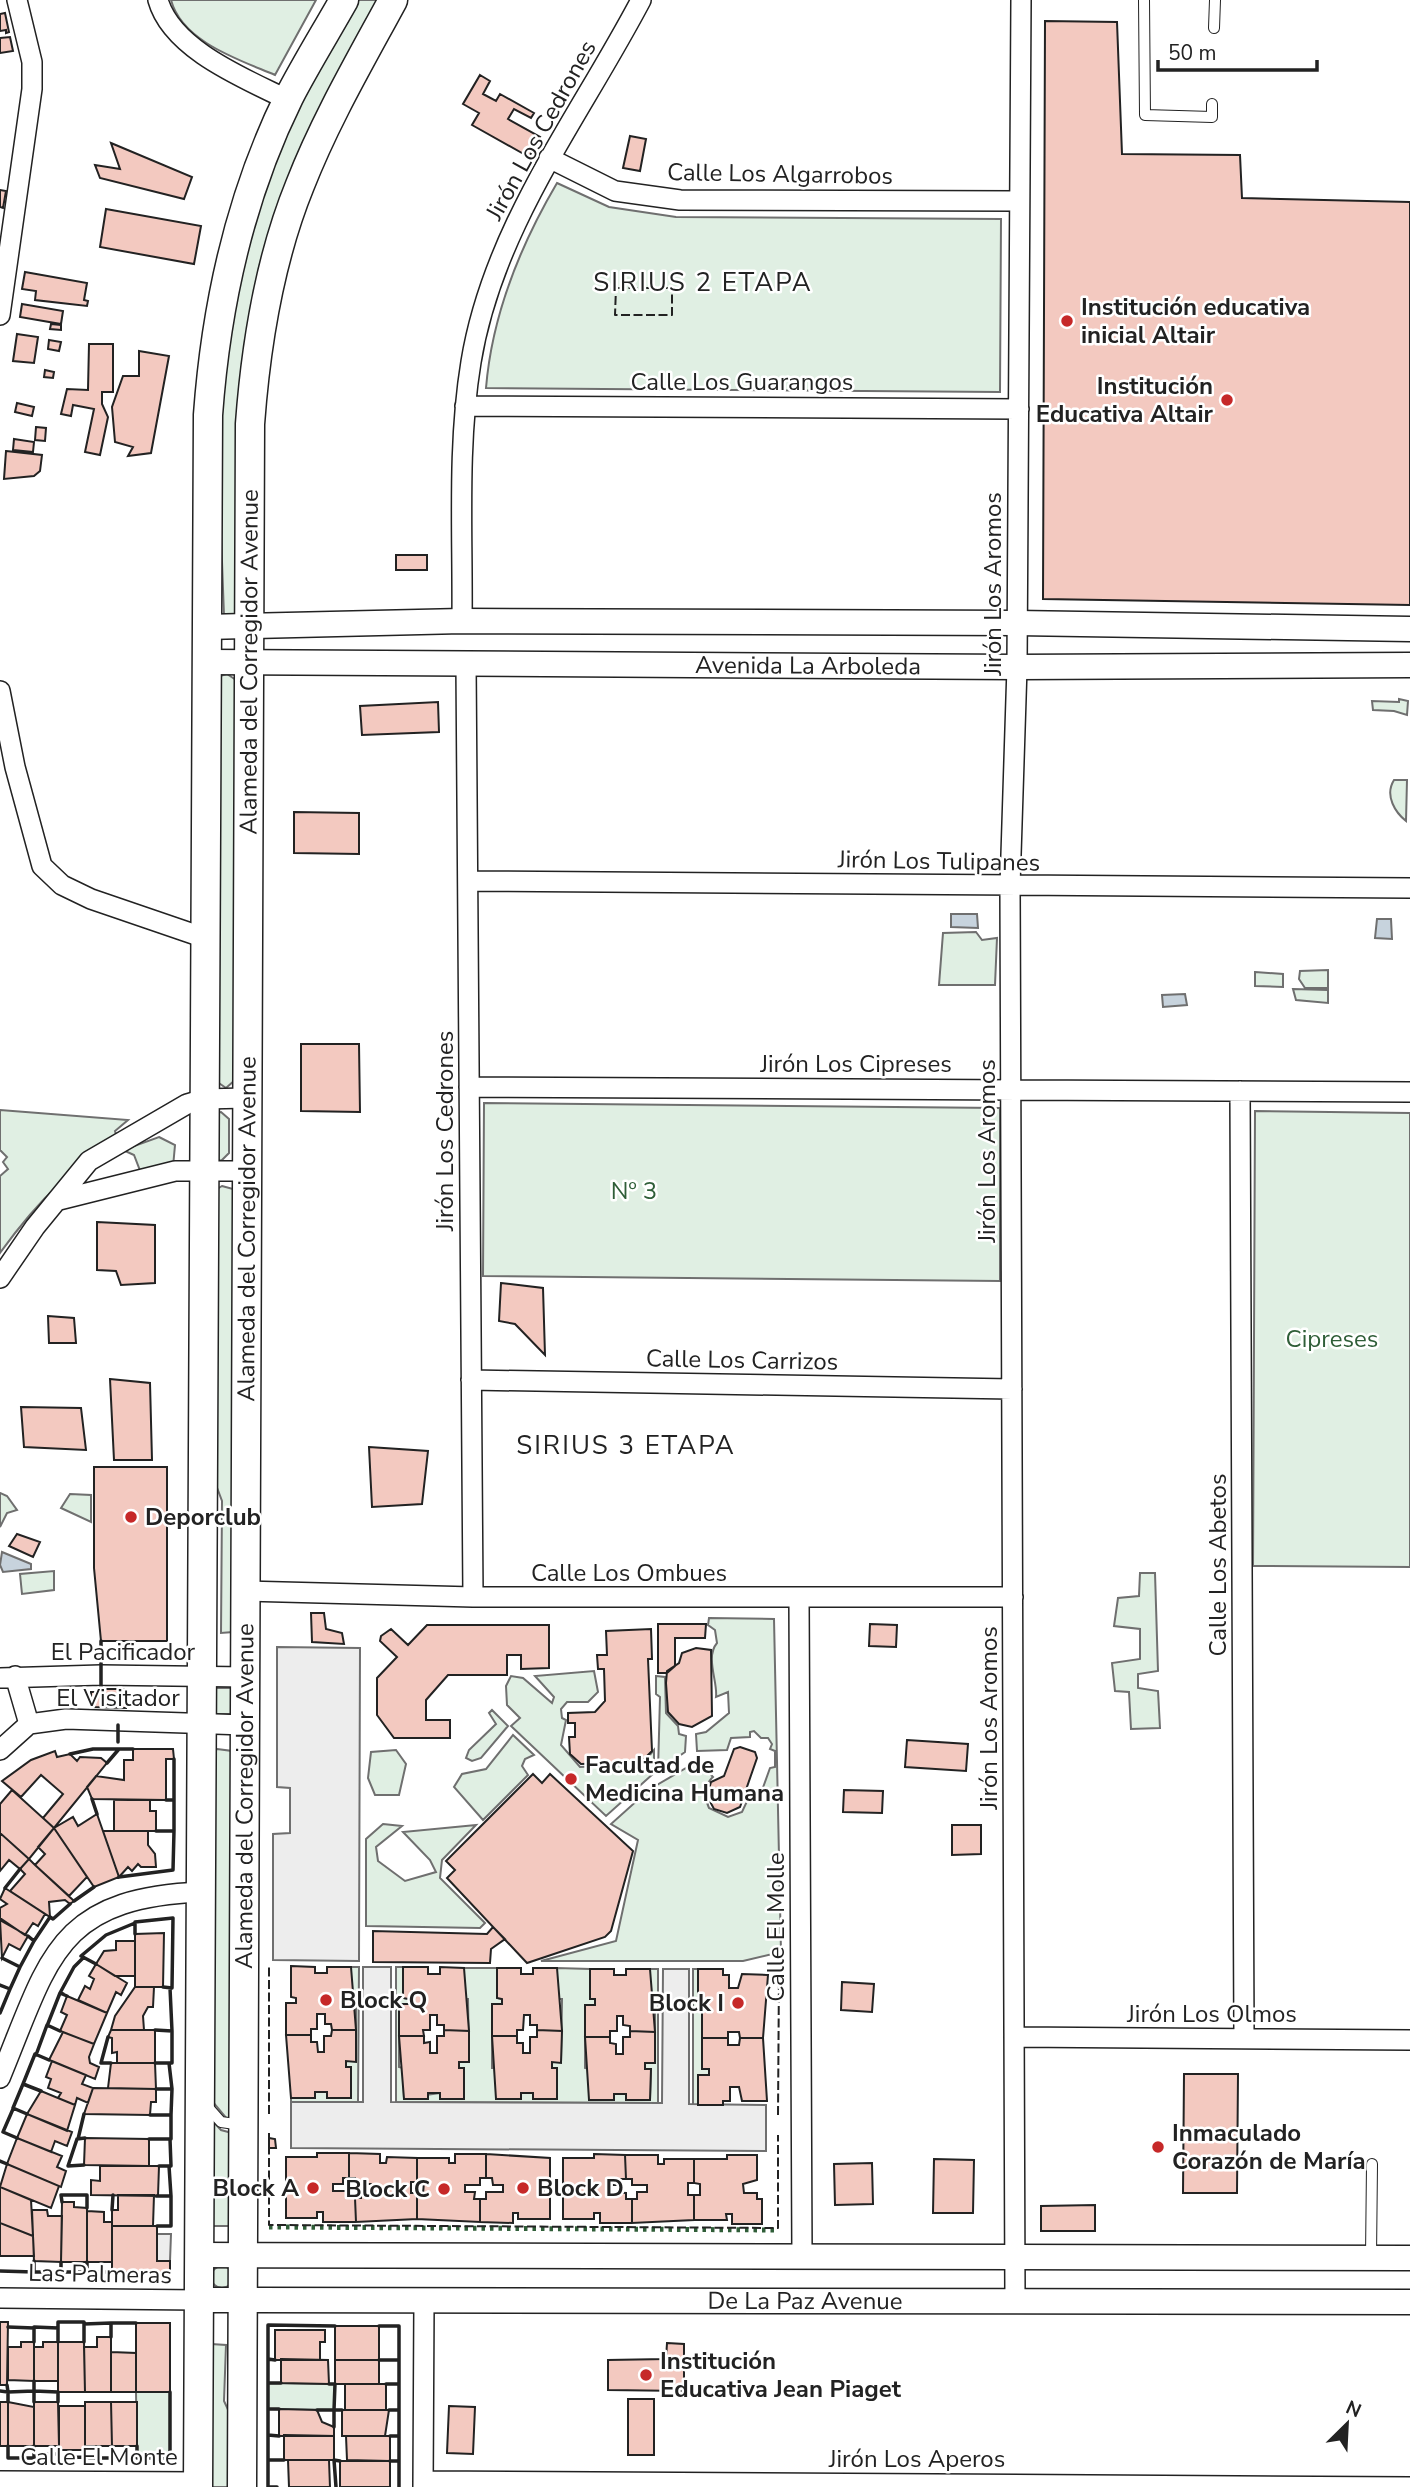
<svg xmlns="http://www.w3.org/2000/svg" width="1410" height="2487" viewBox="0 0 1410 2487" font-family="'Nunito Sans',sans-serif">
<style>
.green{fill:#e0efe3;stroke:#6f6f6f;stroke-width:2}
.parking{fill:#ededed;stroke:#6f6f6f;stroke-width:2}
.water{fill:#c7d3dd;stroke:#6f6f6f;stroke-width:2}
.building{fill:#f3c9c0;stroke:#222;stroke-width:2}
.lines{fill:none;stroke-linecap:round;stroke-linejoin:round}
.service-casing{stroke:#222;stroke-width:12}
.minor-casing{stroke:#222;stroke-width:22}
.tertiary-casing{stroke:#222;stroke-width:27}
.secondary-casing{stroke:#222;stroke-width:31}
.service{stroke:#fff;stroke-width:10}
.minor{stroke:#fff;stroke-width:19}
.tertiary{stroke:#fff;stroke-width:24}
.secondary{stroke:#fff;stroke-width:28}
.hedge{stroke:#2f5e38;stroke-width:5;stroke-dasharray:3.5 5;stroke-linecap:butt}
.fence{stroke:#222;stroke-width:2;stroke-dasharray:9 3.5;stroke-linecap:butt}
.wall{stroke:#222;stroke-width:3.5}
.poi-dot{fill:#c62828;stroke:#fff;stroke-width:2.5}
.labels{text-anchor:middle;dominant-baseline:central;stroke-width:5;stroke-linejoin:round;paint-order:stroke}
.street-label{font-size:24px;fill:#222;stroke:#fff}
.poi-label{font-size:24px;font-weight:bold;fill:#222;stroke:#fff;text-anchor:start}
.park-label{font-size:24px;fill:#2f5e38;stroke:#fff}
.neighbourhood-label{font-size:26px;letter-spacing:2px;fill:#222;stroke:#fff}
</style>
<rect width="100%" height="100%" fill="#fff"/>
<path class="green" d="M171 0H316L275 75C240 60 182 42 171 0Z
M358 0H382L284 194 237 615 224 616 218 453 229 323 255 209 298 105Z
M557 183 609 207 676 217 1001 219 1000 392 486 388C492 315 520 246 557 183Z
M227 674 236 680 235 1080 226 1088 216 1081 220 676Z
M1399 699 1408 701 1407 715 1394 711 1373 710 1372 701 1399 702Z
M1394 780H1407L1406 821C1396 813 1384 796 1394 780Z
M976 932 982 940 997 938 995 985H939L943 933Z
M1328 970V988H1305L1299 979 1300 971Z
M1255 972 1283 974V987L1255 986Z
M1293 989 1328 990V1003L1296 1000Z
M484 1103 1000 1108V1281L483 1276Z
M0 1110 128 1120 115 1131 118 1141C70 1166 31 1210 0 1253V1176L8 1169 3 1162 7 1157 0 1150Z
M1255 1111 1410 1113V1567L1253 1566Z
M221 1112 229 1119V1153L221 1161 215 1158 216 1113Z
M159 1137 175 1145 173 1167 141 1173 134 1155 123 1150Z
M222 1186 233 1189V1632L221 1633 222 1501 213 1477 217 1189Z
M0 1493 7 1496 17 1510 7 1513 0 1527Z
M70 1494 91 1495V1522L61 1508Z
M54 1571V1590L22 1594 20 1574Z
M1140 1573H1155L1158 1671 1138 1674V1688L1158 1691 1160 1728 1131 1729 1129 1692 1115 1691 1112 1663 1140 1659V1629L1114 1626 1118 1598 1139 1596Z
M709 1618 774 1619 781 1952 743 1961H541L616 1941 638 1840 611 1824 650 1789 698 1761 713 1777C704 1785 704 1797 709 1808L728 1817 742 1812 749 1797 760 1796 770 1768 775 1767V1751L770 1749 772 1744 768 1738H761L754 1731 750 1732V1737L731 1738 727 1750 697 1751 696 1734 706 1732 729 1713 728 1692 716 1697C718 1682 705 1657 717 1643L715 1630 708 1625Z
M594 1671 598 1692 588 1702H567L561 1709 562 1718 566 1720 561 1745 580 1767 642 1764 654 1750V1773L606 1816 511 1726 520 1718 507 1705 506 1686 511 1676 523 1678 552 1703 554 1697 535 1676Z
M656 1676 665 1677 666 1713 678 1726 679 1734 686 1736 685 1752 658 1771 660 1697 656 1694Z
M216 1688H231L234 1692V1710L231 1714H216L212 1710Z
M492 1710 508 1726 481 1758 472 1761 466 1758 469 1750 496 1724 489 1713Z
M513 1735 534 1755 525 1759 522 1766 528 1775 483 1820 454 1787 462 1774 486 1769Z
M217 1749 232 1751V2117L227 2119 212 2101 214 1751Z
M396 1750 406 1764 399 1795H375L368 1778 371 1752Z
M383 1824 402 1826 376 1847 378 1861 405 1881 436 1872 430 1860 403 1832 476 1825 442 1860 440 1878 485 1923 480 1928 366 1926V1839Z
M351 1967H359L358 2102H291V2098H314L315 2092H327L328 2098H351V2067H346V2061H356V1998H351Z
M396 1967H403V1998L409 1999V2004H399V2067L403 2068 404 2098 440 2093 441 2099H464V2068H459V2062H469L468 1999H464V1968H497V1998L502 1999V2004H492V2068H497V2099H520L521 2093H533L534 2099H557V2069L552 2068V2062H561L562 1999H557V1968L590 1969V1999H595V2005H585V2068L590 2069 614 2094H626L627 2100H650L651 2069H645V2063H655V2000H650V1969H658V2103L396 2102Z
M693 1969H698V2000H708V2005L702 2006V2069H709V2075H698V2105H693Z
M210 2118 221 2130 232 2133V2226H210Z
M211 2277a11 11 0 1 1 22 0a11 11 0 1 1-22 0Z
M211 2344 226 2345 224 2401 231 2416V2487H209Z
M268 2383 335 2384 334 2410 268 2409Z
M136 2392H170V2458H137Z"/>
<path class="parking" d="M277 1647 360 1648 359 1961 273 1960V1834L290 1833V1788L277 1787Z
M363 1967H391V2102L662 2103 663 1969H689V2104L766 2105V2151L291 2148V2102H363Z
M157 2234H171L170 2261H157Z"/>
<path class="water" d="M951 914H977L978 928 951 927Z
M1377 919H1391L1392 939 1375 938Z
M1185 994 1187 1005 1163 1007 1162 995Z
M2 1552 31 1564V1569L3 1572 0 1565Z"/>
<path class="building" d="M5 13 9 32 6 33V30L0 31V14Z
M1045 21 1117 22 1122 154 1240 155 1242 198 1410 202V605L1043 599Z
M10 37 13 51 0 53V38Z
M480 75 490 81 483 94 496 101 500 94 534 113 531 118 514 109 508 119 540 137 529 157 472 125 479 113 463 104Z
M630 136 646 139 640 171 623 168Z
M111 143 192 177 184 199 100 178 95 165 120 169Z
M0 190 6 191 3 208 0 207Z
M106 209 201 226 194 264 100 247Z
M25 272 87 283 84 300 88 301 87 306 35 300 36 291 22 289Z
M22 304 63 311 61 324 20 317Z
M51 324 61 325V330L50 329Z
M17 334 38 337 34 363 13 361Z
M49 340 61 342 59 351 48 349Z
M89 344H113V392H102V404L108 417 100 455 85 452 94 409 73 405 71 416 61 414 67 389 88 390Z
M139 351 169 356 151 453 128 456 133 447 115 442 112 407 123 376H139Z
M45 370 54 372 53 378 44 377Z
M17 403 34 407 32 416 15 412Z
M36 427 46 428 45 441 35 440Z
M14 439 34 442 33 452 13 450Z
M6 451 42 455 40 471 34 476 4 479Z
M396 555H427V570H396Z
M438 702 439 732 362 735 360 706Z
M294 812 359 813V854L294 853Z
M301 1044H359L360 1112 301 1111Z
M97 1222 155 1225V1283L121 1285 116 1271 97 1270Z
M501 1283 543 1288 545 1355 515 1324 499 1321Z
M48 1316 74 1318 76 1343H49Z
M110 1379 150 1383 152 1460H114Z
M21 1407 81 1408 86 1450 24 1447Z
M369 1447 428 1451 422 1504 372 1507Z
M94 1467H167V1641H101L94 1568Z
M17 1534 40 1542 33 1557 9 1546Z
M311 1613H324L326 1629 342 1633 344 1644 312 1642Z
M658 1624H706L705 1638H675V1666L667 1673H658Z
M870 1624 897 1625 896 1647 869 1646Z
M427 1625H549V1668L521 1669V1655H507V1675H448L426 1700V1720H450V1738H394L377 1715V1678L397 1657 380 1641 381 1636 391 1629 408 1645Z
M651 1629 652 1659H648L652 1751 641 1762 581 1764 570 1754 569 1737H575V1723H568V1713L595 1712 605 1701 604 1669H598L597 1655H607L606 1631Z
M696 1648 711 1650 712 1716 692 1727 679 1724 668 1712 666 1683 667 1671 679 1663 682 1653Z
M98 1689H126V1708L91 1707V1692H99Z
M907 1740 968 1744 966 1771 905 1767Z
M740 1747 755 1752 757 1758 740 1807 727 1813 714 1809 707 1796 711 1782 724 1776 734 1749Z
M133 1749H173L174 1759H166V1800L92 1799 87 1787 96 1776 124 1780V1760H133Z
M55 1751 57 1757 70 1754 77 1761 80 1757 101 1758 107 1763 54 1828 43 1818 63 1794 41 1775 21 1797 2 1781 31 1760Z
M533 1774 542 1783 550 1774 633 1851 611 1931 605 1937 527 1963 447 1878 455 1870 446 1861Z
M12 1790 54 1828 29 1859 0 1833V1804Z
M844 1790 883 1791 882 1813 843 1812Z
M114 1800H150V1811H156V1831H114Z
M97 1814 119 1877 94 1887 54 1828 73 1817 78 1826Z
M952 1825H981V1854L952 1855Z
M54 1828 87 1877 69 1896 35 1865 45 1854 38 1847Z
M103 1831H148V1845L155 1854 156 1867H141L138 1864 132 1871 128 1867 119 1877Z
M0 1833 29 1859 20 1869 9 1860 0 1871Z
M29 1859 35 1865 74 1901 70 1904 65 1900 49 1902 50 1917 10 1891 25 1874 20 1869Z
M5 1888 45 1914 38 1926 33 1923 25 1935 0 1918V1908L7 1904 0 1899Z
M0 1920 28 1936 20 1950 9 1944 2 1958Z
M493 1927 505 1939 491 1949 490 1963 373 1962V1931L487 1934Z
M164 1933 163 1987H135V1934Z
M116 1941H135V1976H115L96 1964 104 1951 116 1950Z
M96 1964 127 1983 121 1995 116 1992 107 2013 78 2000 85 1986 90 1989 94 1979 89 1976Z
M291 1966 315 1967V1973H327V1967H351L356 2030H332L331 2024H325V2014H317V2029H311V2035H286V2003H296V1998L291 1997Z
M403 1967H428V1974H440V1967L464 1968 469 2031 444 2030V2025H437V2015H430V2030H423L424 2036H399V2004H409V1999L403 1998Z
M497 1968H521V1974H533V1968H557L562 2031 537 2030V2025H530V2015H524L523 2030H517V2036H492V2004H502V1999L497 1998Z
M590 1969H614V1975H626V1969H650L655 2032 630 2031V2026L623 2025V2016H617V2031H610V2037H585V2005H595V1999H590Z
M698 1969H723V1975H729V1988H738L742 1974 768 1975 763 2038H740L739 2032H728V2038H702V2006L708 2005V2000H698Z
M842 1982 874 1984 872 2012 841 2010Z
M135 1987H154L153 2007H148L143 2016 144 2030H111L115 2016Z
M67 1996 107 2013 94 2044 60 2031 67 2015 61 2012Z
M111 2030H155V2063H117V2052L112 2053V2038L108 2037Z
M332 2030H356V2062L346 2061V2067H351V2098H327V2092H315V2098H291L286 2035H311V2042H317L318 2052H324V2036H331Z
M444 2030 469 2031V2062H459V2068H464V2099H440V2093H428V2099H404L399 2036H424V2043L430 2042V2053H437V2036H444Z
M537 2030 562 2031 561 2063 552 2062V2068H557V2099H533V2093H521V2099H496L492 2036H517V2043H523V2053H530V2037H537Z
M630 2031 655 2032V2063H645V2069H651L650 2100H626V2094H614V2100H589L585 2037H610V2043L616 2044V2054H623V2037H630Z
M63 2032 94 2044 89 2057 90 2063 99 2067 95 2079 49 2060Z
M702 2038H728V2045H739L740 2038H763L767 2101H742L739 2087H730V2101H723V2105H698V2075H709V2069H702Z
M52 2061 86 2075 82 2084 93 2088 88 2103 77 2098 75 2105 58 2098 61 2093 48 2088 51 2079 46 2077Z
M111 2063H155L156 2089 108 2088Z
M1184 2074H1238L1237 2193H1183Z
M93 2088 156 2089V2102H151L150 2115 84 2114Z
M41 2091 75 2105 67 2131 27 2114Z
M27 2114 72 2132 67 2146 55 2141 51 2152 17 2138Z
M17 2138 62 2156 57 2167 66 2171 61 2187 7 2164Z
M85 2138 149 2139V2166L84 2165Z
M269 2138 275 2139 276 2148H269Z
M317 2153H349V2178H343V2184H333V2191H349V2198H355L356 2222H323V2212H317V2218H286V2193H292V2182H286V2157H317Z
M349 2153 380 2154V2163H386L387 2157 417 2158V2182H411V2193H417V2219L356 2222 355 2198H361V2191H371V2184H355V2178H349Z
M455 2154H486V2178H480V2185H465V2192H475L474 2199H480V2222L417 2219V2193L423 2194 424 2182H417V2158H449V2163H455Z
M486 2154 550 2158V2183H544V2194H550V2219H518V2213H513V2223L480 2222V2199H486V2192H503V2185H493L492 2178H486Z
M594 2154 625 2155 626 2179H619V2185H609V2192L626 2193V2199H632V2223H600V2213H594V2219H563V2194H570L569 2183H563V2158H594Z
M625 2155H658V2164H664V2159H694V2183H688V2195H694V2220L632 2223V2199H637V2192H647V2185H632V2179H626Z
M727 2155H757V2180L743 2184 744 2193H757V2199H762V2224H732V2214H726L727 2220H694V2195H700V2184L694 2183V2159H727Z
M934 2159 974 2160 973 2213H933Z
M872 2163 873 2204 835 2205 834 2164Z
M7 2164 59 2186 51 2208 0 2187Z
M100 2166H159L158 2196 91 2195V2180L100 2181Z
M0 2187 31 2200 33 2236 0 2223Z
M118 2195H154L153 2226H112V2210H118Z
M62 2202H74V2207L87 2208V2262H61Z
M1095 2205V2231H1041V2206Z
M32 2210H47L48 2216H62L61 2262 34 2261Z
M87 2211 104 2212V2222H112V2262H87Z
M0 2223 33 2236 34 2256H0Z
M112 2226H157V2261H170V2273L112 2272Z
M0 2322H8L7 2385H0Z
M136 2323H170V2392H136Z
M335 2326H379V2360H335Z
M275 2330H325V2342H320V2360H275Z
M97 2337H111V2392H85L84 2347H97Z
M21 2342H34V2381L8 2380V2347H21Z
M43 2342H58V2381H34V2347H43Z
M58 2342H84L85 2392H58Z
M667 2343 684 2344V2391L608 2390V2360L666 2359Z
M111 2352 136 2353V2392H111Z
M281 2359 328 2360 329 2384 281 2383Z
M335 2360H379V2384H335Z
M345 2384H386V2410H345Z
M628 2399H654V2455H628Z
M0 2402H8V2446H0Z
M8 2402 34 2407V2446H8Z
M34 2402H58L59 2446H34Z
M85 2402H111L112 2446H85Z
M111 2402H137V2446H112Z
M59 2406H85V2450H59Z
M449 2406 475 2407 473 2454 447 2453Z
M279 2409 317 2410 322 2422 334 2427V2436H279Z
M342 2410H389L385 2436H342Z
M284 2435 334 2436V2460H284Z
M346 2436H390V2461L347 2460Z
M288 2460H329L330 2487H289Z
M340 2461H390V2487H340Z"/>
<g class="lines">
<g class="service-casing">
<path id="service" d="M1144 0 1145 115 1212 117V104
M1214 28 1215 0
M206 2105 221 2122 242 2125
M1371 2257 1372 2164"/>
</g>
<g class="minor-casing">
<path id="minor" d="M158 0C172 50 246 79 288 100
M549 158 615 191 680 200 1018 201
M0 315 32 89V62L17 0
M465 406 1019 409
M462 621C463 535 457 447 471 362 493 227 579 118 641 0
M466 664 473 1597
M0 691 15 767 42 866 62 885 91 899 205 938
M468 881 1410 888
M469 1087 1410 1092
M1240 1091 1244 2039
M59 1200 175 1171H246
M0 1278 35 1227 89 1161 187 1104 204 1099 246 1098
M471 1380 1012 1389
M246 1591 473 1597H1013
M799 1598 802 2256
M15 1676 29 1724
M0 1678 101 1675 246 1677
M0 1750 29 1724 66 1719 245 1725
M1014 2037 1410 2040
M0 2078C49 1960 55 1898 201 1892
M0 2298 199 2300
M1015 2302 1010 886 1017 667 1021 0
M0 2481 198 2482
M423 2481 1410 2487
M423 2487 424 2301"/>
</g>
<g class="tertiary-casing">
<g id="tertiary">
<path d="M206 627 462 621 1017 623 1410 629"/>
<path id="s1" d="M206 662 1017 667 1410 665"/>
<path d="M200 2255 1410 2258"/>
<path id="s2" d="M199 2300 1410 2302"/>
</g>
</g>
<g class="secondary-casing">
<g id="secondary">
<path d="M198 2487 208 415C216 306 240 196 289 97 306 64 326 32 344 0"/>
<path id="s3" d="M242 2487 250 424C256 343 269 261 300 185 325 121 360 61 393 0"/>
</g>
</g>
<use href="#service" class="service"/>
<use href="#minor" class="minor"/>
<use href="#tertiary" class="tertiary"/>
<use href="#secondary" class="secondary"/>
<path class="hedge" d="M269 2227 778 2230"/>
<path class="fence" d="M616 288H672V315H615Z
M269 2114V1967
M778 2115 779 1970
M269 2133V2225L778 2228V2135"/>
<path class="wall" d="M101 1641V1689
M118 1725V1742
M70 1754 93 1749H119
M174 1759V1800
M107 1763 119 1749H133
M92 1799 97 1814
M156 1831H174V1800H166
M119 1877 173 1870 174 1831
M5 1888 20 1869
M74 1901 94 1887
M135 1934V1922L173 1918 172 1988 163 1987
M28 1936 34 1941 50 1917 53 1919 70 1904
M2 1958 20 1967 34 1941
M96 1964 81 1956 106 1935 135 1923
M0 1985 10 1989 20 1967
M67 1996 60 1993 74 1967 83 1958
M0 2013 10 1989
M47 2026 60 1993 63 1994
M155 2030 172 2031 170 1988
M108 2037 101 2063H111
M36 2055 47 2025 60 2031
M155 2063H172V2031H169
M26 2085 23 2084 13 2108 27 2114
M156 2089H172L171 2115H168
M168 2089H172L169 2063
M41 2091 23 2084 35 2054 49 2060
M13 2109 3 2132 17 2138
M78 2139 84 2114
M149 2139H171V2115H150
M0 2161 7 2164
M84 2165 68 2166 77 2139 85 2138
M159 2166H171L170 2139
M169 2166 171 2196
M156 2196H171V2226H157
M62 2202 61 2195H87V2208
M112 2210 113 2195
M34 2261V2272H61V2262
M61 2269V2272H87V2262
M87 2269V2272H112
M0 2271 34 2272V2268
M84 2324 111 2323V2337
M111 2325V2323H136
M8 2327 34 2328
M34 2342V2327L58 2328
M58 2342V2322H84V2342
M268 2359V2383H281
M275 2360 268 2359V2325L335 2326
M379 2360H399V2326H379
M268 2383V2409H279
M386 2384H399V2360
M7 2385 8 2392 34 2391V2381
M0 2391 8 2392V2402
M34 2402V2391L58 2392V2402
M268 2409V2435L279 2436
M317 2410H334L335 2384H329
M389 2410H399V2384
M334 2427V2410H342
M268 2435V2460H284
M390 2436H399V2410
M8 2446V2458H34V2446
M112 2446V2458L137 2456
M137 2446V2458H170V2392
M59 2450V2458L85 2457
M85 2450V2458H112
M34 2454H59
M268 2460V2487H277
M390 2461H399V2436
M336 2487 334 2460 340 2461
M399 2487V2461"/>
</g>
<g class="poi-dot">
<circle cx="1067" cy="321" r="7"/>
<circle cx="1227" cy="400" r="7"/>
<circle cx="131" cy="1517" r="7"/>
<circle cx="571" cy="1779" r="7"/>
<circle cx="326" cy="2000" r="7"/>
<circle cx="738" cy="2003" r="7"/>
<circle cx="1158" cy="2147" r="7"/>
<circle cx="313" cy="2188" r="7"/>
<circle cx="523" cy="2188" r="7"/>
<circle cx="444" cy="2189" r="7"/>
<circle cx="646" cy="2375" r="7"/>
</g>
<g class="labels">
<g class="street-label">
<text transform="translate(541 130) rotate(-61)">Jirón Los Cedrones</text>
<text transform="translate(780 174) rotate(1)">Calle Los Algarrobos</text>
<text x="742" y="382">Calle Los Guarangos</text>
<text transform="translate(993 584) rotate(-90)">Jirón Los Aromos</text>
<text stroke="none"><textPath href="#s3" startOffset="1825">Alameda del Corregidor Avenue</textPath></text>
<text stroke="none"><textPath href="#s1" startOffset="602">Avenida La Arboleda</textPath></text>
<text transform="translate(939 861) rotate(1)">Jirón Los Tulipanes</text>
<text x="856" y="1064">Jirón Los Cipreses</text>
<text transform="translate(445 1131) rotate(-90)">Jirón Los Cedrones</text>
<text transform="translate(987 1151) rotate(-90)">Jirón Los Aromos</text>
<text stroke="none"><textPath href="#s3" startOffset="1258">Alameda del Corregidor Avenue</textPath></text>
<text transform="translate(742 1360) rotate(1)">Calle Los Carrizos</text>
<text transform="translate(1218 1565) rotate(-90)">Calle Los Abetos</text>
<text x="629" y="1573">Calle Los Ombues</text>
<text x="123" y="1652">El Pacificador</text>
<text x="118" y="1698">El Visitador</text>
<text transform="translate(989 1718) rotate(-90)">Jirón Los Aromos</text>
<text stroke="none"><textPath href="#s3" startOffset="691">Alameda del Corregidor Avenue</textPath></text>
<text transform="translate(776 1927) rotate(-90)">Calle El Molle</text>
<text x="1212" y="2014">Jirón Los Olmos</text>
<text transform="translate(100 2274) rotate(1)">Las Palmeras</text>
<text stroke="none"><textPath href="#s2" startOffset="606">De La Paz Avenue</textPath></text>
<text x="99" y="2457">Calle El Monte</text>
<text x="917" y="2459">Jirón Los Aperos</text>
</g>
<g class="poi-label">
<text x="1081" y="307">Institución educativa<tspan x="1081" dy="28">inicial Altair</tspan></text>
<text x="1213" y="386" text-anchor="end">Institución<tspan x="1213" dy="28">Educativa Altair</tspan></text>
<text x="145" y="1517">Deporclub</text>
<text x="585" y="1765">Facultad de<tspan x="585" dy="28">Medicina Humana</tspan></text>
<text x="340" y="2000">Block Q</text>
<text x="724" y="2003" text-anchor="end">Block I</text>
<text x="1172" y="2133">Inmaculado<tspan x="1172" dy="28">Corazón de María</tspan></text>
<text x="299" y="2188" text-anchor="end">Block A</text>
<text x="537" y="2188">Block D</text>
<text x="430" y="2189" text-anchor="end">Block C</text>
<text x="660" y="2361">Institución<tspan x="660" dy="28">Educativa Jean Piaget</tspan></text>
</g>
<g class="park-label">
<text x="634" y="1191">Nº 3</text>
<text x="1332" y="1339">Cipreses</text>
</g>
<g class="neighbourhood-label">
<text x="703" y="282">SIRIUS 2 ETAPA</text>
<text x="626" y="1445">SIRIUS 3 ETAPA</text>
</g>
</g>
<g transform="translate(1347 2424) rotate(24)" stroke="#ffffff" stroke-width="5" paint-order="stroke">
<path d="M0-5L12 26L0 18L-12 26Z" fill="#222222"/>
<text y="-10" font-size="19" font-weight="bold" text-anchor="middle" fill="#222222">N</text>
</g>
<path d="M1158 60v10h159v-10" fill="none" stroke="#222222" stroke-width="3.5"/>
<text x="1168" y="60" font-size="21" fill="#222222" stroke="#ffffff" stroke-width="5" paint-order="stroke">50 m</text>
</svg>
